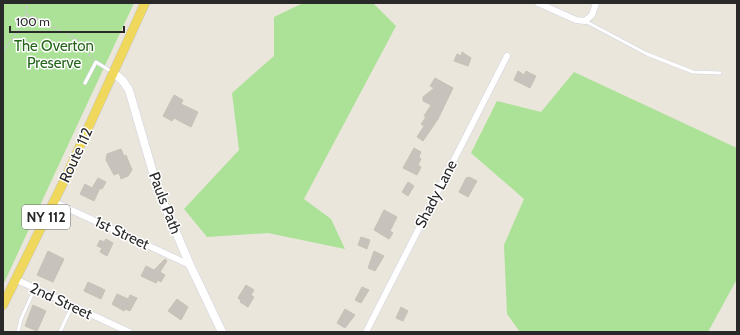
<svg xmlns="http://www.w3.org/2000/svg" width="740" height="335" viewBox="0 0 740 335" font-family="Cabin,sans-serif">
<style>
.green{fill:#abe297}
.building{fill:#c7c2bb;stroke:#c7c2b5}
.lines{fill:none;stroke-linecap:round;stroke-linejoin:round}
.lane-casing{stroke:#d0d2e2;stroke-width:4}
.street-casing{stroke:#d0d2e2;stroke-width:7}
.secondary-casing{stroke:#d0d2e2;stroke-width:9}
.primary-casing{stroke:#c7c7c7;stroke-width:10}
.path{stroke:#c7c7c7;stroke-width:1.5;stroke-dasharray:3 2;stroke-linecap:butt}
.lane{stroke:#fff;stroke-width:3}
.street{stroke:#fff;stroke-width:6}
.secondary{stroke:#fff;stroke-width:8}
.primary{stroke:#efd85c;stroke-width:9}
.labels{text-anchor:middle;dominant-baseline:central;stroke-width:3;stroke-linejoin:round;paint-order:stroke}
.shield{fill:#fff;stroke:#696969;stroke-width:1}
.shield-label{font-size:14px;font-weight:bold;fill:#292929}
.park-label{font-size:15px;fill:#24651a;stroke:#fff}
.street-label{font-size:15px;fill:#292929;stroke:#fff}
</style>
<rect width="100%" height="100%" fill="#ebe6db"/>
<path class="green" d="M3 3H134L3 285Z
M303 3H373L396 26 304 199 331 219 345 249 268 233 207 237 184 209 239 150 232 93 274 56V17Z
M574 72 737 148V279L708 332H520L507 314 504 245 524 199 471 153 497 101 541 112Z"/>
<path class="building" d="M462 52 471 58 468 66 454 61 457 54 461 56Z
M518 71 524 75 526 71 536 76 530 88 514 80Z
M435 78 453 88 438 119 423 141 417 137 424 126 421 124 426 117 424 116 431 105 423 101V97L434 88 430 86Z
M174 95 183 100 181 104 198 112 191 127 174 118 172 121 163 116Z
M414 148 421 152 419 157 421 159 418 165 421 167 417 175 403 168Z
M121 149 124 156 126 155 132 170 128 176 121 179 119 173 114 175 106 160 107 154Z
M469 177 477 181 468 197 459 192 466 178Z
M98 178 106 182 102 189 100 188 94 201 80 194 85 184 92 188Z
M408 182 414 186 408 196 402 192Z
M384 210 397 217 390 231 393 233 389 239 374 230Z
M361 237 370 240 367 249 358 245Z
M106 239 113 243 107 256 100 252 102 248 97 246 100 240 104 242Z
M48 251 64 259 53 282 37 275Z
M374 251 384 256 375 271 368 268Z
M165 259 167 261 160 272 165 275 161 282 158 280 156 283 141 276 146 266 154 270Z
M88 282 105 290 101 299 84 291Z
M246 285 254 290 251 295 254 297 248 307 240 302 241 301 238 298Z
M362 287 369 290 361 303 355 300Z
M117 294 128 299 130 295 137 298 130 311 125 309 124 311 112 304Z
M177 299 188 307 181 320 168 311Z
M33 305 46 311 37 331 25 326Z
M401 307 408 311 403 321 396 318Z
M345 309 355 315 345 328 337 323Z"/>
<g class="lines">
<g class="lane-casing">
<path id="lane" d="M585 21 647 54 693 72 720 73
M85 83 96 62 112 72
M18 332 21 319 35 288
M60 332 72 306"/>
</g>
<g class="street-casing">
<path id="street" d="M538 3 576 20 585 21 592 15 596 3
M54 202 190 265
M15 279 129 332
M366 332 507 56"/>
</g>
<g class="secondary-casing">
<path id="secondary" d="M114 73 123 81 129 90 158 190 190 265 222 332"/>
</g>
<g class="primary-casing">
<path id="primary" d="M3 305 64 181 145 3"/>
</g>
<path class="path" d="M26 15 34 17 76 39 93 59
M3 52C15 32 25 29 27 3"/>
<use href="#lane" class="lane"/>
<use href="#street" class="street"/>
<use href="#secondary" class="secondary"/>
<use href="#primary" class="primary"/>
</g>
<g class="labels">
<rect class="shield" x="22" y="205" width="48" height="24" rx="3"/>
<g class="shield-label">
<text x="46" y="217">NY 112</text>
</g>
<g class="park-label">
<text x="54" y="46">The Overton<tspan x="54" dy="17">Preserve</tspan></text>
</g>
<g class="street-label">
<text transform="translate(76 155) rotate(-65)">Route 112</text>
<text transform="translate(436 194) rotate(-63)">Shady Lane</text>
<text transform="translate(165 203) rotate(69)">Pauls Path</text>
<text transform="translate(122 233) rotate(25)">1st Street</text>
<text transform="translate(61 301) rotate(25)">2nd Street</text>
</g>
</g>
<rect width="740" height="335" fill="none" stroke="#292929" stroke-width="8"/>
<path d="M10 26v6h114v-6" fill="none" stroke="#292929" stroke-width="2"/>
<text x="16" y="26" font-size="12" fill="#292929" stroke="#ffffff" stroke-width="3" paint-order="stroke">100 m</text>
</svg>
